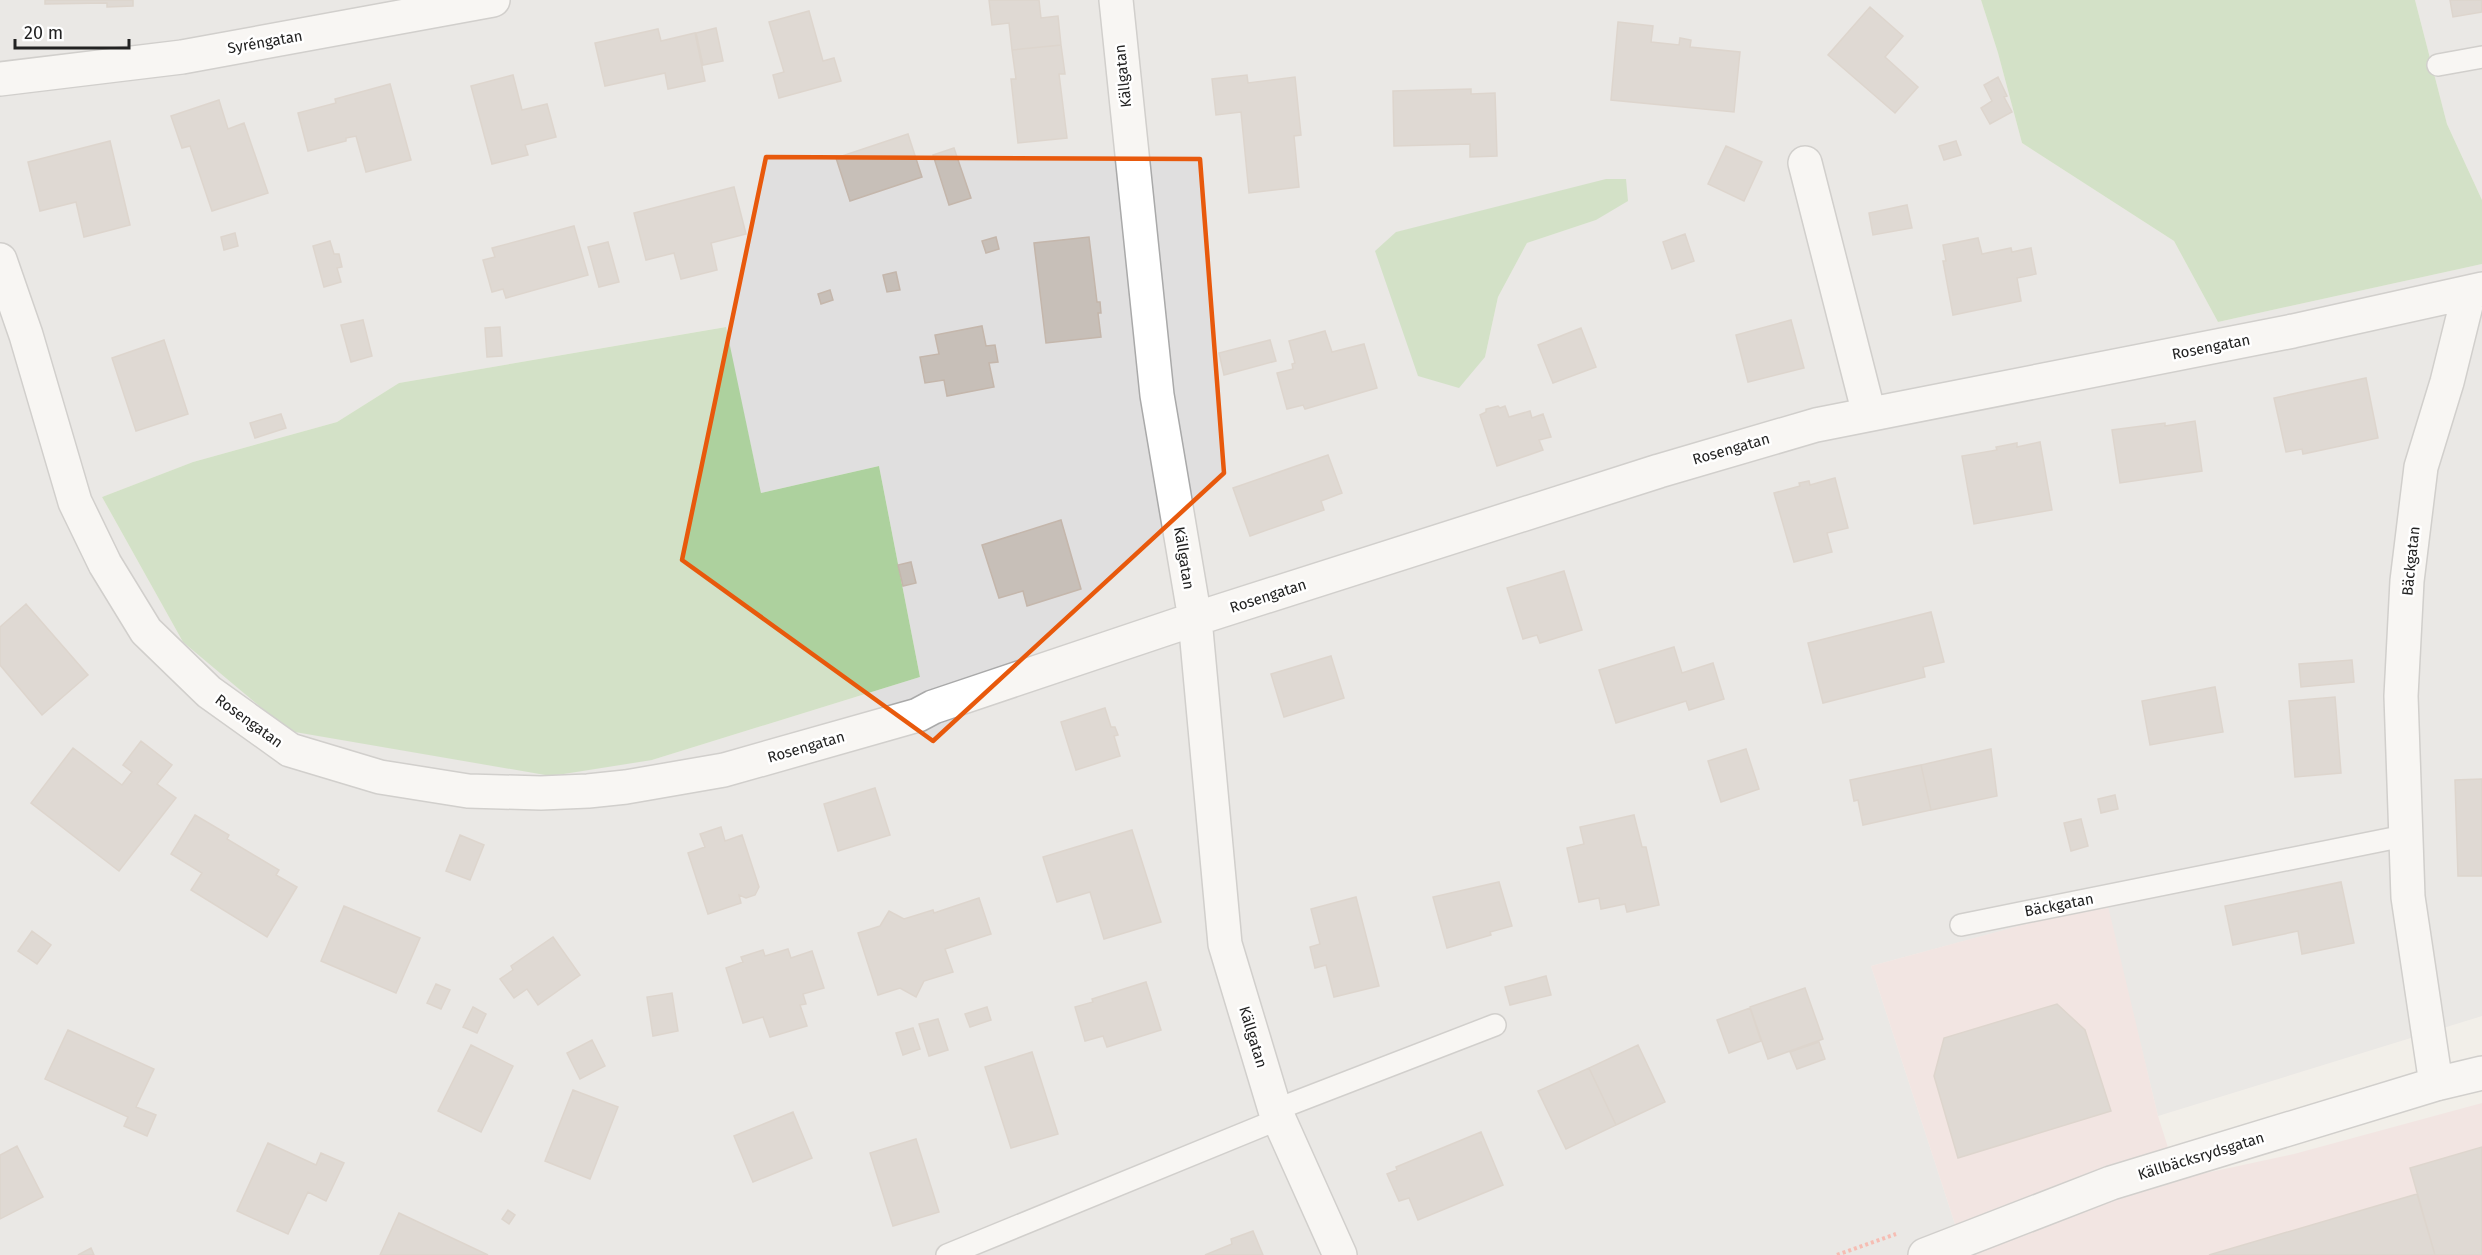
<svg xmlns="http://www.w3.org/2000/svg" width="2482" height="1255" viewBox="0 0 2482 1255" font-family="'Fira Sans',sans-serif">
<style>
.residential{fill:#e0dfdf;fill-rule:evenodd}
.commercial{fill:#f2dad9}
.forest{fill:#add19e}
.building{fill:#c7bfb8;stroke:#c4b6ab;stroke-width:1.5}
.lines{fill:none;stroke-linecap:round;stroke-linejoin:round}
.service-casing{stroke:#a9a9a9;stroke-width:24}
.minor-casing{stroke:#a9a9a9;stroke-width:36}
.path{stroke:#fa8072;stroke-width:4;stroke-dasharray:3 3;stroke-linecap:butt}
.service{stroke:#fff;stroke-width:21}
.minor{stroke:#fff;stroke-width:33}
.marked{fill:none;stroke:#e8590c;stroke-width:4.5;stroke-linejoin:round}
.labels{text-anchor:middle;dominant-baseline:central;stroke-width:5;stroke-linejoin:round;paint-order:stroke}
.street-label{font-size:15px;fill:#222;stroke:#fff}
</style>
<rect width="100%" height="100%" fill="#f2efe9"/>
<path class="residential" d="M0 0H1981L1998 53 2022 143 2174 241 2218 322 2482 264V1016L2158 1116 2106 903 1871 966 1965 1255H0ZM1626 179 1596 220 1527 243 1498 297 1485 357 1397 232ZM725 327 761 493 879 466 920 677 652 760 183 642 102 497 193 462 337 422 399 383Z
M2415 0H2482V200L2447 124Z"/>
<path class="commercial" d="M2107 902 2158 1116 2178 1179 2294 1154 2482 1103V1255H1965L1871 966Z"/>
<path class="forest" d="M1981 0H2415L2447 124 2482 200V264L2218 322 2174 241 2022 143 1998 53Z
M1606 179H1626L1628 201 1596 220 1527 243 1498 297 1485 357 1459 388 1418 376 1375 251 1396 232Z
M726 327 761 493 879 466 920 677 652 760 551 776 289 731 183 642 102 497 193 462 337 422 399 383Z"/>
<path class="building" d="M45 0H133V6L107 7V3L45 4Z
M989 0H1039L1041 18 1058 16 1061 45 1012 50 1009 23 992 25Z
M2450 0H2482V12L2453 17Z
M1870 7 1903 36 1885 57 1918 87 1895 113 1828 55Z
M809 11 823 61 834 58 841 81 779 98 773 75 784 72 769 22Z
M1618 22 1653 26 1651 42 1679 45 1680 38 1691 40 1690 47 1740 52 1734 112 1611 100Z
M716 28 723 61 703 65 696 33Z
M658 29 661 41 695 33 705 81 668 89 665 73 605 86 595 43Z
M1061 45 1065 74H1059L1067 138 1018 143 1011 79H1016L1012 50Z
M513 75 522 110 547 104 556 137 525 145 528 155 492 164 471 86Z
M1247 75 1248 83 1295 77 1301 135 1294 136 1299 187 1249 193 1241 112 1216 115 1212 79Z
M1998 77 2007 96 2004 97 2012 112 1990 124 1981 108 1992 101 1984 85Z
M390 84 411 160 366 172 356 136 346 138V141L308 151 298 113 336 103 335 99Z
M1471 89V94L1495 93 1497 156 1470 157V144L1394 146 1393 91Z
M219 100 228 129 244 123 268 193 212 211 190 146 182 148 171 116Z
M908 134 922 177 850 201 836 158Z
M110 141 130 225 84 237 76 202 40 211 28 162Z
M1956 141 1961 155 1944 160 1939 146Z
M1726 146 1762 162 1744 201 1708 184Z
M954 148 971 198 949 205 933 155Z
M734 187 746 234 711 243 717 270 681 279 674 253 646 260 634 213Z
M1907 205 1912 228 1873 235 1869 213Z
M574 226 588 275 506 298 503 289 492 292 483 260 495 257 492 248Z
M235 233 238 246 224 250 221 237Z
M1685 234 1694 261 1672 269 1663 242Z
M996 237 999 249 986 253 982 241Z
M1089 237 1097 302H1100L1101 313H1098L1101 337 1046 343 1034 243Z
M1978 238 1982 254 2011 248 2012 252 2031 248 2036 274 2017 278 2021 301 1953 315 1943 261H1946L1943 245Z
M330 241 334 254H339L342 267 337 268 341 282 324 287 313 246Z
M608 242 619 282 599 287 588 247Z
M896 272 900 290 887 292 883 275Z
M830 290 833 300 821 304 818 294Z
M363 320 372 356 351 362 341 325Z
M1791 320 1804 368 1748 382 1736 335Z
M982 326 986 346 995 345 998 362 989 363 994 387 947 396 944 380 925 383 920 357 939 354 935 335Z
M500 327 502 356 487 357 485 328Z
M1581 328 1596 367 1553 383 1538 345Z
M1325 331 1332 352 1364 344 1377 388 1305 409 1303 405 1287 409 1277 373 1293 369 1292 364 1295 363 1289 341Z
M164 340 188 414 136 431 112 358Z
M1270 340 1276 361 1224 375 1219 353Z
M2366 378 2378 438 2303 454 2302 449 2286 452 2274 398Z
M1498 406 1500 408 1505 406 1509 417 1530 411 1532 418 1543 414 1551 437 1539 440 1543 450 1497 466 1480 415 1486 412V409Z
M281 414 286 428 255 438 250 423Z
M2195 421 2202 471 2120 483 2112 430 2165 423V426Z
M2040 442 2052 510 1974 524 1962 456 1997 450 1996 447 2017 443V447Z
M1328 455 1342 493 1321 501 1324 510 1250 536 1233 488Z
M1835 478 1848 528 1827 533 1832 552 1794 562 1774 493 1800 486 1799 483 1809 481 1810 485Z
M1061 520 1081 589 1027 606 1023 591 999 598 982 545Z
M911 562 916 583 903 586 898 565Z
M1564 571 1582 630 1540 643 1537 635 1523 639 1507 588Z
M26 604 88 675 42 715 0 665V627Z
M1931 612 1944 662 1923 667 1925 677 1823 703 1808 643Z
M1674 647 1682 673 1713 663 1724 699 1689 710 1686 701 1616 723 1599 670Z
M1331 656 1344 698 1284 717 1271 674Z
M2352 660 2354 682 2301 687 2299 664Z
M2215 687 2223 732 2150 745 2142 701Z
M2335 697 2341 773 2295 777 2289 701Z
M1105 708 1111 727H1115L1118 735 1114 736 1120 756 1076 770 1061 722Z
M141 741 172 765 157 784 176 798 119 871 31 803 73 748 122 785 132 772 123 765Z
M1746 749 1759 789 1721 802 1708 761Z
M1991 749 1997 796 1931 810 1921 765Z
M1921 765 1931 810 1863 825 1858 800 1854 801 1850 780Z
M2482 779V876H2458L2455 780Z
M875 788 890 835 838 851 824 804Z
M2115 795 2118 809 2101 813 2098 799Z
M195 815 229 835 227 839 279 870 276 875 297 887 267 937 191 890 202 873 171 854Z
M1634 815 1642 847H1646L1659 905 1627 912 1625 904 1601 909 1599 898 1579 902 1567 848 1584 844 1580 827Z
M2081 819 2088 846 2071 851 2064 823Z
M721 827 725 841 742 835 759 887 755 895 746 898 739 895 741 903 708 914 688 853 705 847 700 834Z
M1132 830 1161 922 1104 939 1090 892 1057 902 1043 857Z
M460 835 484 845 470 880 446 871Z
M1499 882 1512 926 1490 932 1491 935 1447 948 1433 897Z
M2341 882 2354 943 2302 954 2298 931 2233 945 2225 906Z
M1356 897 1379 986 1334 997 1326 965 1315 968 1310 947 1320 944 1311 909Z
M979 898 991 934 945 949 953 972 924 981 916 997 900 988 878 995 858 933 880 926 889 911 904 919 933 910 934 913Z
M344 906 420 938 396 993 321 961Z
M32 931 51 945 37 964 18 951Z
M553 937 580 975 538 1005 527 989 514 998 500 979 513 970 511 966Z
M788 949 791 958 812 951 824 988 803 994 806 1004 800 1005 807 1026 770 1037 763 1017 743 1023 726 968 743 962 741 957 763 950 765 956Z
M1546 976 1551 995 1510 1005 1505 987Z
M1146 982 1161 1030 1107 1047 1103 1036 1085 1041 1075 1007 1093 1002 1092 999Z
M436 984 450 990 441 1009 427 1003Z
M1805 988 1823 1039 1768 1059 1750 1007Z
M672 993 678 1031 653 1036 647 997Z
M2057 1004 2085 1030 2111 1111 1958 1158 1934 1076 1944 1038Z
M473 1007 486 1014 477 1033 463 1027Z
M987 1007 991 1020 970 1027 965 1014Z
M1750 1008 1761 1041 1729 1053 1717 1020Z
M938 1019 948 1050 929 1056 919 1024Z
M913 1028 920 1049 903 1055 896 1033Z
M68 1030 154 1069 136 1107 156 1115 147 1136 124 1126 128 1117 45 1079Z
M592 1040 605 1066 580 1079 567 1053Z
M1819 1042 1825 1059 1797 1069 1790 1052Z
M471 1045 513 1066 481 1132 438 1111Z
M1638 1045 1665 1102 1616 1125 1589 1068Z
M1032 1052 1058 1134 1011 1148 985 1067Z
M1589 1068 1616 1125 1566 1149 1538 1091Z
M573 1090 618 1107 590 1179 545 1161Z
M793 1112 812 1158 753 1182 734 1136Z
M1481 1132 1503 1185 1418 1220 1409 1198 1399 1201 1387 1174 1397 1170 1396 1167Z
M916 1139 939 1212 893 1226 870 1153Z
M268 1143 316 1165 321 1153 344 1163 326 1201 308 1192 288 1234 237 1211Z
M17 1146 43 1197 0 1219V1155Z
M2482 1147V1255H2435L2410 1168Z
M2417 1194 2435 1255H2209Z
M508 1210 515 1215 509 1224 502 1219Z
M399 1213 488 1255H380Z
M1253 1231 1263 1255H1205L1232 1244 1231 1239Z
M91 1248 94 1255H78Z"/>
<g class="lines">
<g class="service-casing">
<path id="service" d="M2438 65 2482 57
M1961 925 2404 836
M1275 1110 1495 1025
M947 1255 1279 1119"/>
</g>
<g class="minor-casing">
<path id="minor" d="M1116 0 1157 395 1195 619 1225 944 1275 1110 1340 1255
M0 79 182 57 493 0
M1805 163 1869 414
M0 260 26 335 75 502 105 564 146 631 209 692 290 750 380 777 468 791 541 793 588 791 626 787 724 770 918 715 933 707 1195 619 1659 471 1816 425 2293 331 2482 289
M2436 1084 2408 897 2401 696 2407 581 2421 467 2447 382 2469 293
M1925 1255 2111 1183 2436 1084 2482 1073"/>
</g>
<path class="path" d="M1837 1255 1896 1234"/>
<use href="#service" class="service"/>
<use href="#minor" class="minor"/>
</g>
<path d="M0 0H2482V1255H0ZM766 157 1200 159 1224 473 933 741 682 560Z" fill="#f2efe9" fill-opacity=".55" fill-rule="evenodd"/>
<path class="marked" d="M766 157 1200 159 1224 473 933 741 682 560Z"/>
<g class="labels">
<g class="street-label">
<text transform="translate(265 42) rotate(-10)">Syréngatan</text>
<text transform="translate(1123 76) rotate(-96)">Källgatan</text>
<text transform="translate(2211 347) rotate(-11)">Rosengatan</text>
<text transform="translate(1731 449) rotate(-16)">Rosengatan</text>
<text transform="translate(1184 558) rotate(81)">Källgatan</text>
<text transform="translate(2411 561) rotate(-84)">Bäckgatan</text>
<text transform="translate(1268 596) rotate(-18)">Rosengatan</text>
<text transform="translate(249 721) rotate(36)">Rosengatan</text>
<text transform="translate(806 747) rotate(-16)">Rosengatan</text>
<text transform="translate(2059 905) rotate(-11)">Bäckgatan</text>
<text transform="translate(1253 1037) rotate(73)">Källgatan</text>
<text transform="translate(2201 1156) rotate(-17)">Källbäcksrydsgatan</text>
</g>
</g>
<path d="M15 39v9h114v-9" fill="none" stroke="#222222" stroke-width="3"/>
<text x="24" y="39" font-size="18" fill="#222222" stroke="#ffffff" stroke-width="4.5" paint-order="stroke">20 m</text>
</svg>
